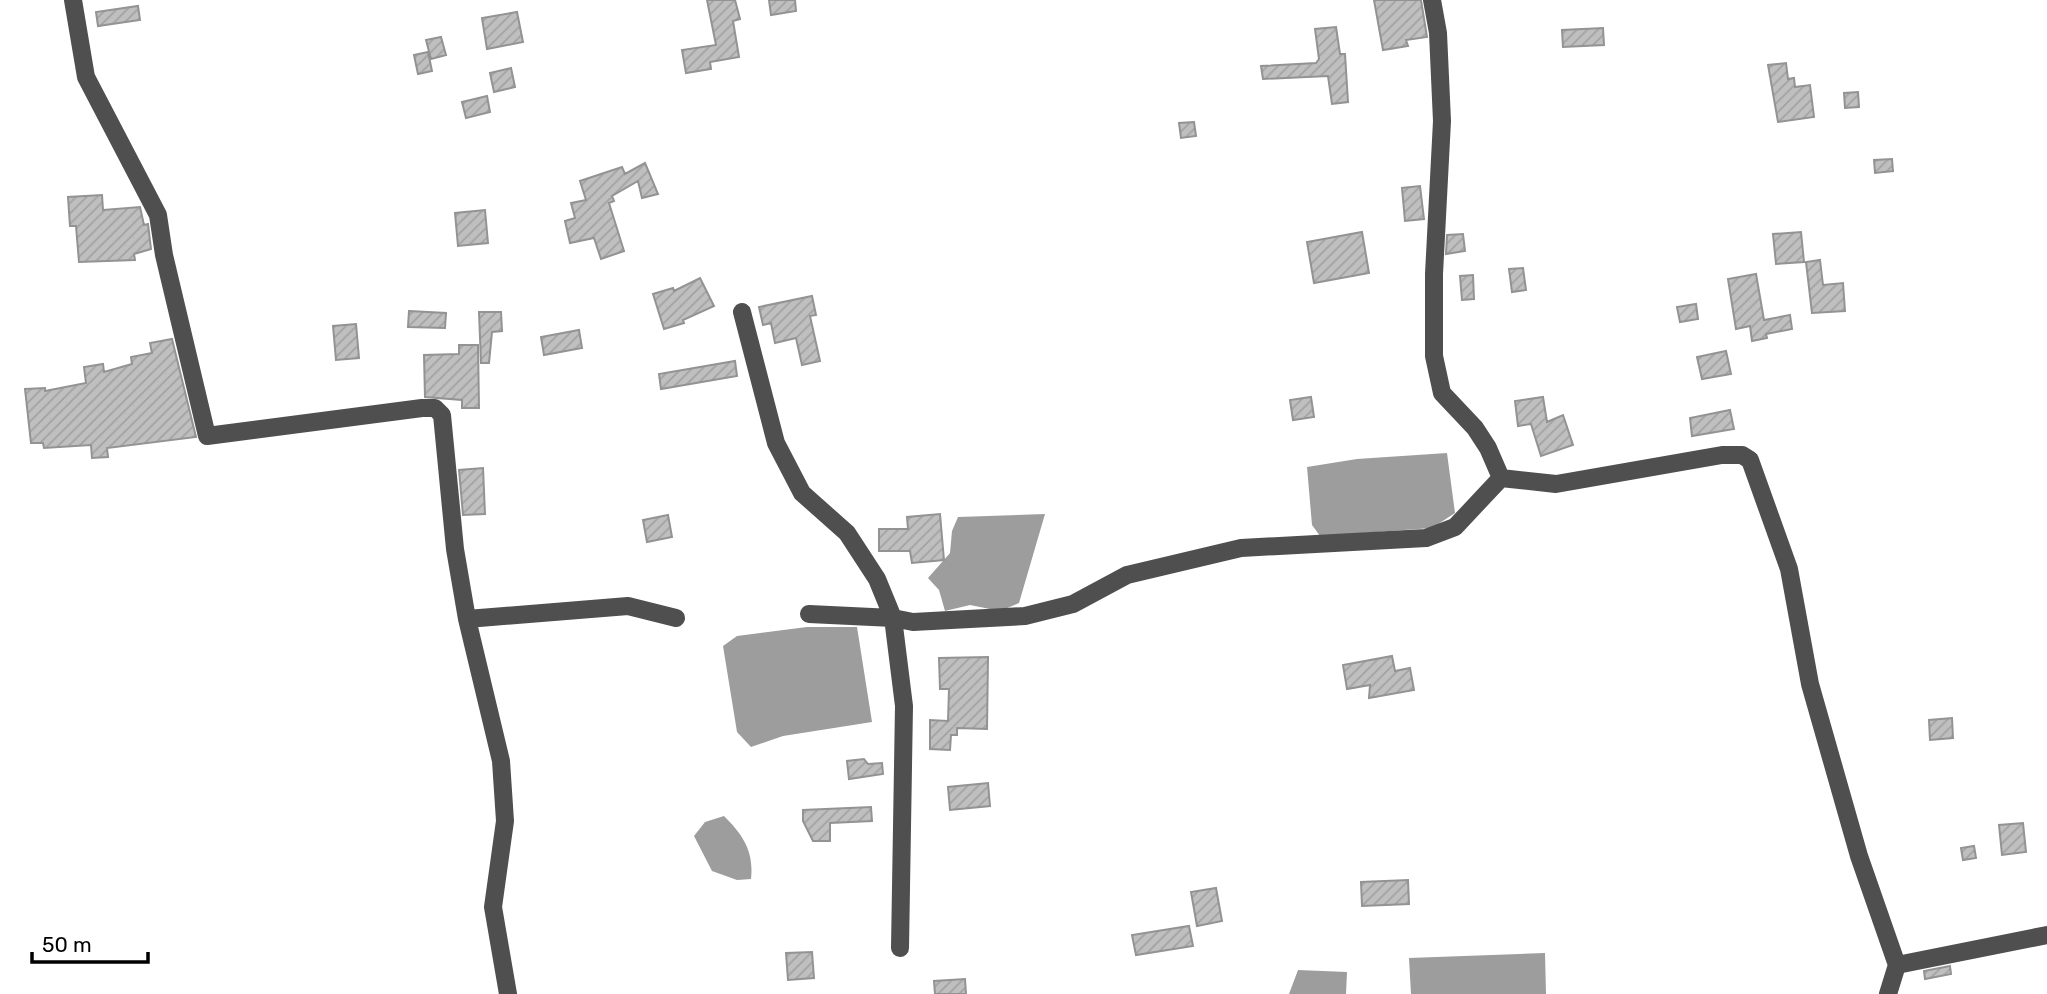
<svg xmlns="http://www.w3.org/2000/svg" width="2047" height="994" viewBox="0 0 2047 994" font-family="Rubik,sans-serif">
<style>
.water{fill:#9d9d9d}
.building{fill:url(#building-hatch);stroke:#939393;stroke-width:2}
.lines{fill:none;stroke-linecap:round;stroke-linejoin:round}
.minor{stroke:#4f4f4f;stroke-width:18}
</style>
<defs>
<pattern id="building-hatch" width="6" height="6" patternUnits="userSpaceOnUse" patternTransform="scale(1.75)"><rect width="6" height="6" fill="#bfbfbf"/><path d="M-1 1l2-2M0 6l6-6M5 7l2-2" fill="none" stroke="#a2a2a2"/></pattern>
</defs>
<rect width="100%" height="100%" fill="#fff"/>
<path class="water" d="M1447 453 1455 513 1432 528 1320 536 1312 525 1307 467 1357 459Z
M1045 514 1019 603 1000 611 970 605 945 611 939 590 928 578 950 553 952 531 958 517Z
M807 627H857L872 722 783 736 751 747 737 732 723 646 737 636Z
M724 816C743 835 754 851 751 879L737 880 712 871 694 836 705 822Z
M1545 953 1546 994H1411L1409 958Z
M1298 970 1347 972 1346 994H1289Z"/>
<path class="building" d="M707 0H735L740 19 733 21 739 57 710 62 711 69 686 73 682 50 716 45Z
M769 0H795L796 11 771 15Z
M1374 0H1421L1427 37 1406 40 1408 46 1383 50Z
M138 6 140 20 98 26 96 12Z
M517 12 523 42 487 49 482 18Z
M1336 27 1340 54H1345L1348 102 1332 104 1328 76 1263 79 1261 66 1316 63 1319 59 1315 29Z
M1603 28 1604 45 1563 47 1562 30Z
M441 37 446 55 431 59 426 40Z
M428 52 432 71 418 74 414 55Z
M1786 63 1788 79 1794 78 1795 87 1810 85 1814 117 1778 122 1768 65Z
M511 68 515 87 494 92 490 73Z
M1858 92 1859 107 1845 108 1844 93Z
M487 96 490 112 466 118 462 102Z
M1194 122 1196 136 1181 138 1179 123Z
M1892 159 1893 171 1875 173 1874 160Z
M645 163 658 194 642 198 638 181 612 196 614 201 609 203 624 251 601 259 594 238 570 243 565 221 575 218 571 203 586 200 580 181 622 167 625 174Z
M1420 186 1424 219 1405 221 1402 188Z
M102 195 103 210 140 207 144 225 148 224 151 249 134 254 135 260 79 262 76 226H70L68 197Z
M485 210 488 243 458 246 455 213Z
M1362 232 1369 273 1314 283 1307 242Z
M1801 232 1804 262 1776 264 1773 234Z
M1463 234 1465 251 1446 254 1447 235Z
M1820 260 1823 285 1843 283 1845 311 1812 313 1806 262Z
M1523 268 1526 290 1512 292 1509 269Z
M1756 274 1764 320 1790 315 1792 329 1766 334 1767 338 1752 341 1750 326 1736 329 1728 279Z
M1473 275 1474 299 1462 300 1460 276Z
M700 278 714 306 683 320 684 323 664 329 653 294 673 288 674 291Z
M812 296 816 315 810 316 820 361 802 365 796 338 775 343 771 323 763 325 759 307Z
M1696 304 1698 319 1680 322 1677 307Z
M409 311 446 313 445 328 408 327Z
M479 312H501L502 331 492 332 489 363H481Z
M356 324 359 358 336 360 333 326Z
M579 330 582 348 544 355 541 337Z
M172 339 196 437 107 448 108 457 92 458 91 445 44 448 43 443H31L25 389 45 388V391L86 383 84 367 103 364 104 372 132 364 131 357 152 353 150 343Z
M459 345H478L479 408H462V400L425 397 424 355 459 354Z
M1726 351 1731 374 1702 379 1697 357Z
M735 361 737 376 661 389 659 374Z
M1311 397 1314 417 1293 420 1290 400Z
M1543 397 1547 422 1563 415 1573 445 1541 456 1531 424 1518 426 1515 401Z
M1730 410 1734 429 1692 436 1690 418Z
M483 468 485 514 463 515 459 470Z
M940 514 944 560 912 563 910 551H879V529H908L907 517Z
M668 515 672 537 647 542 643 520Z
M1392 656 1395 671 1410 668 1414 690 1369 698 1370 685 1347 689 1343 665Z
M988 657 987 729 957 728V735H951L950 750 930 749V720L948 721 949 689H940L939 658Z
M1952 718 1953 738 1930 740 1929 720Z
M864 759 868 764 882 763 883 774 849 779 847 761Z
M988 783 990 806 950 810 948 787Z
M871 807 872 821 830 823V841H813L803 821V810Z
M2023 823 2026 852 2002 855 1999 825Z
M1974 846 1976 858 1963 860 1961 848Z
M1408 880 1409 904 1362 906 1361 882Z
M1216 888 1222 921 1197 926 1191 892Z
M1189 926 1193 946 1136 955 1132 935Z
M812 952 814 978 788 980 786 953Z
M1950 966 1951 974 1925 979 1924 971Z
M965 979 966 994H935L934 981Z"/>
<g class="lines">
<path class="minor" d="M73 0 86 77 158 215 164 255 207 436 422 408H435L442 415 455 549 467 619 501 761 505 821 493 907 508 994
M1432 0 1438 33 1442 121 1434 274V356L1442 393 1475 428 1488 448 1501 478
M742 312 776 443 802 493 847 533 877 579 893 618 913 622 1025 616 1073 604 1127 575 1241 548 1426 538 1455 527 1501 478 1556 484 1722 455H1742L1750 460 1789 569 1810 684 1859 856 1897 965
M809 614 893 618 904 706 900 948
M467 619 628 606 676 618
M1888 994 1897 965 2047 935"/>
</g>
<path d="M32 952v10h116v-10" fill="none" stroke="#000000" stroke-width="3.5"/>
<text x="42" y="952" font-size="21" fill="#000000" stroke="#ffffff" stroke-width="5" paint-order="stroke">50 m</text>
</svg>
